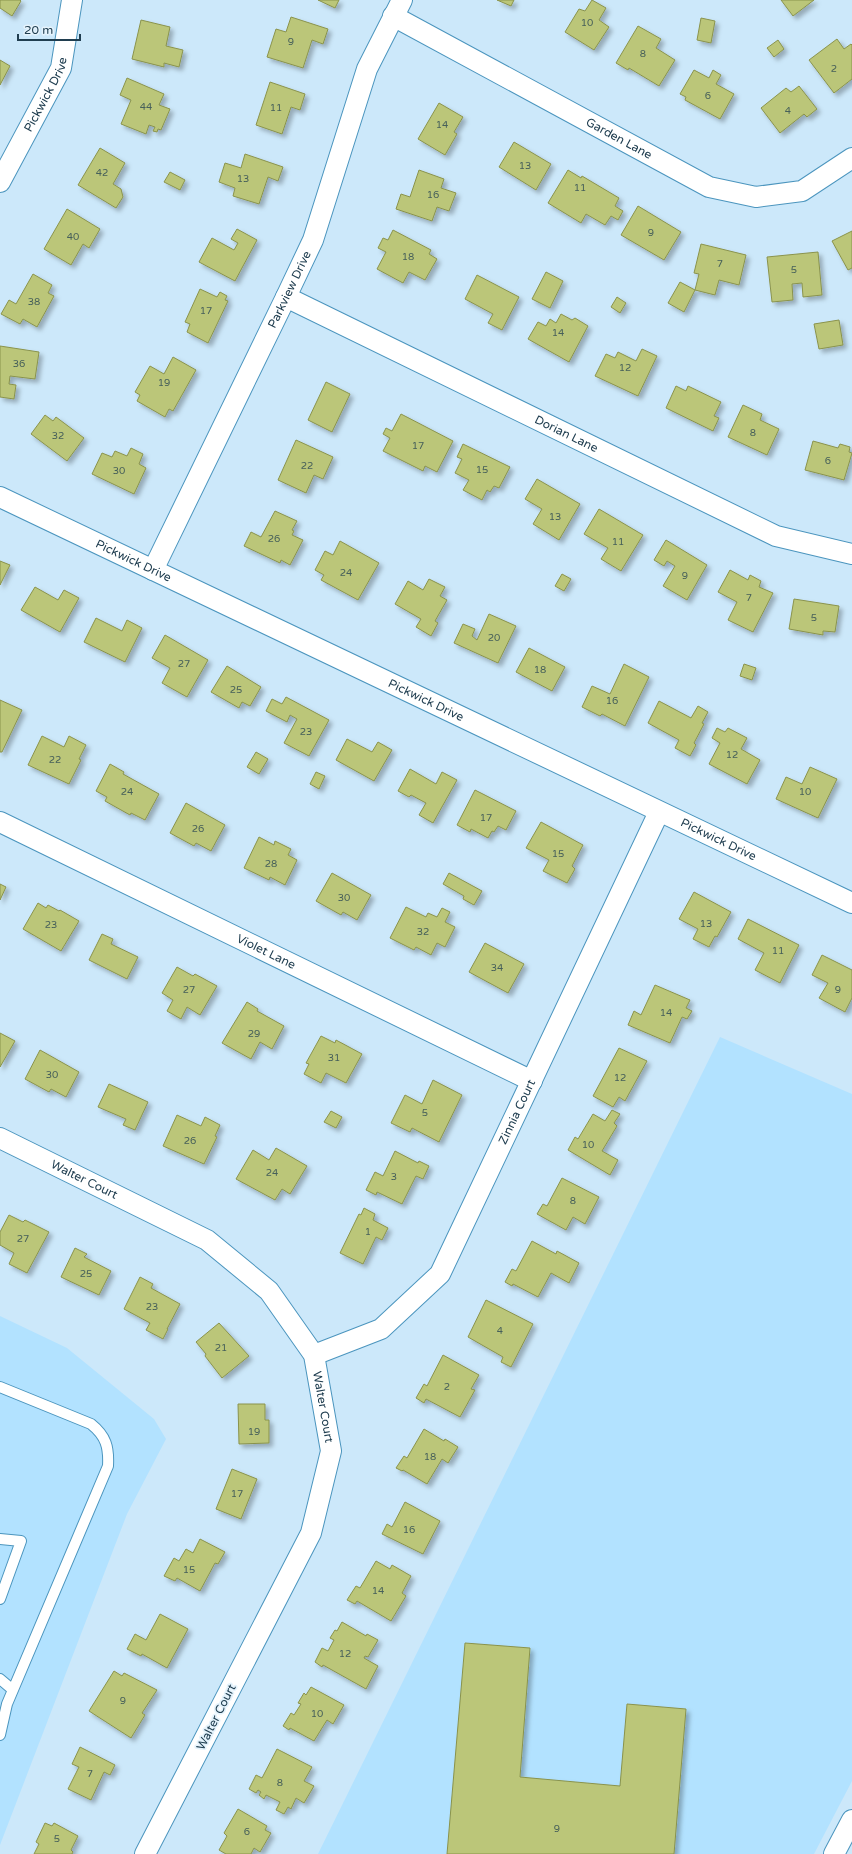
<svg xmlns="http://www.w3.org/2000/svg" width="852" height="1854" viewBox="0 0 852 1854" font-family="'Varela Round',sans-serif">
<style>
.built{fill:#b2e2ff}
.building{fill:#bbc679;stroke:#8a934c;filter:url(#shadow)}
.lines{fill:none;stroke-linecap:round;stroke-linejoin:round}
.lane-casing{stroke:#4b95be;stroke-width:12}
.street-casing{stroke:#4b95be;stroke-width:22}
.lane{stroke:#fff;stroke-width:10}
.street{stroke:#fff;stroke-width:20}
.labels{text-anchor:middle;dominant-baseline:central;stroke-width:3.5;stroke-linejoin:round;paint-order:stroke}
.number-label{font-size:10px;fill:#47605a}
.street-label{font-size:12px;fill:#203e50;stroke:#e5f3fc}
</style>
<defs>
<filter id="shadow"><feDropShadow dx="3.5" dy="3.5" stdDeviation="2" flood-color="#0004"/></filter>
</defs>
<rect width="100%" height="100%" fill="#cce8fa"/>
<path class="built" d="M720 1037 852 1094V1781L814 1854H318Z
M0 1316 67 1348 154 1419 166 1439 127 1514 0 1845Z"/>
<path class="building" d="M0 0H20L21 1 12 16 0 8Z
M318 0H339L335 8Z
M497 0H514L511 6Z
M592 0 606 8 599 20 609 27 594 50 565 32 579 9 585 11Z
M781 0H814L793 16Z
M291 17 328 29 323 44 312 40 303 68 267 57 276 29 286 32Z
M701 18 715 21 711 43 697 40Z
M141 20 170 27 166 46 183 50 179 67 164 63V67L132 59Z
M638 26 661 39 656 48 675 60 659 86 629 68 628 70 616 63Z
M837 39 844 49 851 44 852 45V79L834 93 809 60Z
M778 40 784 49 774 57 767 48Z
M0 60 10 66 0 85Z
M694 70 709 78 713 70 721 75 716 84 734 94 720 119 685 100 686 97 680 94Z
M127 78 164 94 159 105 170 109 161 130 158 129 157 132 153 131 155 127 149 125 146 134 121 124 131 100 120 95Z
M270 82 305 94 300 110 291 107 282 134 256 125Z
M799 86 817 109 807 117 804 114 780 133 761 108 786 88 791 92Z
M439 103 463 117 454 132 457 134 445 155 418 139Z
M514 142 551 164 536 190 499 167Z
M100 148 125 163 113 184 121 189 123 197 116 208 78 185Z
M245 154 283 167 278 181 268 177 259 204 233 196 235 188 219 182 225 163 241 168Z
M419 170 444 179 441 188 456 193 449 211 437 207 432 221 396 209 401 194 410 197Z
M568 170 581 178 582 176 619 198 615 206 623 211 618 220 611 216 605 225 586 214 581 223 548 203Z
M170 172 185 180 180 190 164 182Z
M638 206 681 232 664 260 621 235Z
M67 209 100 229 89 248 83 244 71 265 44 249Z
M237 229 257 240 235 281 199 262 212 238 234 250 238 243 231 239Z
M393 230 431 250 429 254 437 259 425 280 409 272 403 283 377 269 386 252 378 248 383 238 388 240Z
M852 231V268L848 270 832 241Z
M701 244 746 255 739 285 719 280 715 295 695 290 699 274 694 273Z
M818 252 822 295 803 297 802 283 792 284 793 300 772 302 767 257Z
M546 272 563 281 550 308 532 299Z
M33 274 52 285 48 293 54 296 37 327 23 319 20 324 1 314 9 300 16 304Z
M477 275 519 297 502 330 488 323 493 314 465 299Z
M680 282 695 290 684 312 668 303Z
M200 289 217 297 220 292 227 296 225 300 228 301 208 343 187 332 190 324 185 322Z
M617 297 626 303 620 313 611 307Z
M561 314 572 320 575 318 588 326 569 362 528 339 538 322 546 326 550 319 556 323Z
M839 320 843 345 819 349 814 324Z
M0 346 39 352 35 379 10 376 9 384 16 385 14 399 0 397Z
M642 349 657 356 638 396 595 376 606 354 615 358 618 352 636 361Z
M173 357 196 370 173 411 169 409 165 417 137 401 140 395 135 392 150 366 164 374Z
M326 382 350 394 332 432 308 420Z
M676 386 686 391 688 386 721 402 714 416 719 418 713 431 666 408Z
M743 405 762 414 760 420 779 429 767 455 728 437Z
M401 414 453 441 437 472 425 466 423 471 383 451 390 438 383 434 386 428 392 431Z
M45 415 53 421 56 417 84 438 67 461 31 434Z
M296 440 333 457 323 479 314 475 306 493 278 480Z
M813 441 838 448 840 444 850 447 849 452 852 453 844 480 805 470Z
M463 444 510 467 499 488 494 486 490 492 487 490 482 500 463 490 469 480 455 473 462 459 457 457Z
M131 448 143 454 139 464 146 468 134 494 92 474 102 453 112 457 115 451 127 456Z
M537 479 580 504 559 540 533 524 542 509 525 499Z
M599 509 643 535 621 571 601 559 608 548 584 534Z
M275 511 297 521 292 530 294 531 292 535 303 540 290 565 281 560 280 563 244 546 251 532 261 537Z
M666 540 707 565 687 600 663 586 675 566 667 561 664 566 654 560Z
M340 541 379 563 358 600 321 580 324 575 315 570 325 551 333 555Z
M0 561 10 565 0 585Z
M730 570 748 580 750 575 761 581 759 587 773 593 753 632 728 620 737 602 718 592Z
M562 574 571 579 564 591 555 586Z
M429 579 445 587 440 596 447 600 435 621 438 623 431 636 416 627 421 619 395 604 408 581 423 590Z
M35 587 58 600 64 590 79 598 60 632 21 610Z
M794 599 839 606 835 632 823 631V635L789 629Z
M489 614 516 626 498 663 454 643 463 624 475 629 472 636 477 640Z
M96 618 122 631 127 620 142 628 125 662 84 642Z
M165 635 208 660 187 697 162 683 170 668 152 658Z
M529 648 565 667 552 691 516 672Z
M624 664 649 677 625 726 602 714 600 716 582 707 592 686 610 694Z
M744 664 756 668 752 680 740 676Z
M227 666 261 687 250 706 242 702 239 708 211 692Z
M286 697 329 720 309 756 284 743 297 719 290 715 287 722 266 711 272 699 282 704Z
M0 700 22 710 2 752H0Z
M659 701 691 718 698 706 708 712 702 723 704 724 694 743 696 745 690 756 675 748 679 740 648 723Z
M717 728 725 732 728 728 747 738 741 749 760 760 747 784 709 764 720 743 712 738Z
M42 736 64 747 69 736 86 745 79 759 81 760 69 784 28 765Z
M347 739 372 752 378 742 392 750 374 781 336 760Z
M256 752 268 759 259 774 247 767Z
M110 764 124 772 123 774 159 794 145 820 131 813 130 815 105 801 107 797 96 791Z
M810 767 837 779 818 818 776 799 786 777 802 784Z
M410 769 436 784 442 772 457 780 433 823 419 815 426 803 411 795 409 797 398 791Z
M316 772 325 776 319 789 310 784Z
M475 790 516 811 506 830 498 826 494 832 492 831 488 838 471 829 470 832 457 825Z
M186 803 225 825 211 851 196 843 194 846 170 833Z
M541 822 583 845 572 866 575 869 567 883 543 871 549 860 526 848Z
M259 837 274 845 275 841 291 849 288 855 297 860 285 885 270 877 269 880 244 868Z
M332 873 371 895 357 920 343 912 341 915 316 901Z
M449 873 482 891 474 905 463 899 464 896 443 884Z
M0 884 6 887 0 900Z
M694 892 731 912 717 937 715 936 709 947 693 939 698 929 679 919Z
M38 903 46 908 48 905 59 911 60 910 79 921 61 951 23 929Z
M406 907 426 917 428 913 437 917 442 908 450 912 445 922 455 927 445 947 437 943 431 955 416 947 414 950 390 938Z
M748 919 799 945 780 983 755 970 764 953 738 939Z
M102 934 113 939 111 944 138 957 127 979 89 960Z
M485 943 524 964 508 993 469 972Z
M822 955 852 970V998L845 1012 819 998 828 983 812 975Z
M177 967 193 976 195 974 217 986 200 1015 187 1007 181 1019 167 1011 173 1000 162 993Z
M655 985 690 1000 686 1008 692 1011 687 1019 682 1017 670 1043 628 1025 634 1011 641 1015Z
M247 1002 258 1009 257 1011 284 1026 272 1049 260 1042 251 1059 222 1043Z
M0 1033 15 1041 0 1067Z
M321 1036 335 1043 336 1040 362 1054 346 1083 326 1073 321 1083 304 1074 309 1064 306 1063Z
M619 1048 647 1061 625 1101 619 1097 613 1107 593 1096Z
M40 1050 79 1072 66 1097 51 1089 49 1092 25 1079Z
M433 1080 462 1095 439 1142 412 1128 410 1132 391 1123 405 1095 422 1104Z
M109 1084 148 1102 135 1130 123 1125 126 1119 98 1107Z
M612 1110 620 1114 614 1123 617 1126 602 1151 618 1160 610 1175 568 1150 575 1137 578 1139 593 1114 605 1121Z
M331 1111 342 1117 336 1128 324 1122Z
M177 1115 201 1126 205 1117 220 1125 215 1136 217 1137 204 1164 163 1146Z
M276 1148 307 1166 290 1194 282 1189 275 1200 236 1179 253 1150 269 1160Z
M395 1151 418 1163 419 1161 429 1166 423 1179 416 1176 402 1204 377 1192 376 1195 366 1190 375 1172 383 1176Z
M562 1178 599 1197 585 1224 573 1217 566 1230 537 1214 543 1204 547 1206Z
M364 1208 375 1214 373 1220 388 1228 382 1240 376 1237 363 1264 340 1253 359 1214 361 1215Z
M9 1215 23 1222 25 1220 49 1232 27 1273 9 1264 14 1253 0 1245V1232Z
M532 1241 556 1254 557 1251 579 1263 569 1283 551 1273 538 1297 513 1284 512 1286 505 1282 512 1269 516 1271Z
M75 1248 87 1254 84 1257 111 1271 99 1295 61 1277Z
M140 1277 153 1284 151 1288 180 1304 167 1329H168L163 1339 146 1330 150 1323 124 1309Z
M486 1300 533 1324 511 1367 501 1362 503 1357 468 1337Z
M219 1323 249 1356 222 1378 205 1356 206 1354 196 1342Z
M443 1355 479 1375 471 1389 475 1390 460 1417 426 1399 424 1403 416 1398 424 1384 427 1386Z
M238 1404H265V1420H269V1443L239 1444Z
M424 1429 444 1441 445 1439 458 1447 448 1463 442 1459 427 1484 403 1470 402 1471 396 1468 404 1456 407 1458Z
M232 1469 257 1479 241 1519 216 1509Z
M405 1502 440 1521 423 1554 382 1534 387 1524 392 1527Z
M200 1539 225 1552 218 1564 215 1563 200 1591 177 1578 175 1581 164 1576 174 1558 179 1561 186 1549 193 1553Z
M376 1561 390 1569 392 1565 411 1576 402 1593 406 1596 391 1621 357 1601 355 1604 347 1600 356 1586 360 1588Z
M160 1614 188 1629 167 1668 142 1654 141 1656 127 1649 135 1634 146 1640Z
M342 1622 366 1636 367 1634 378 1640 368 1657 365 1656 364 1658 378 1666 366 1689 323 1665 322 1667 315 1662 322 1648 328 1651 334 1640 330 1638 335 1630 337 1631Z
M465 1643 530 1648 520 1777 620 1786 627 1704 686 1709 674 1854H447Z
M114 1671 122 1676 124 1673 157 1690 142 1713 145 1715 131 1738 89 1711Z
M311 1687 344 1705 333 1724 327 1720 314 1741 290 1728 289 1730 283 1726 291 1713 294 1715 301 1704 298 1703 304 1693 306 1695Z
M80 1747 115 1765 110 1775 104 1772 91 1800 68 1789 79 1767 72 1764Z
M277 1749 312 1767 304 1781 314 1786 304 1803 296 1798 291 1809 288 1807 284 1814 276 1810 280 1802 266 1795 264 1799 259 1795 261 1792 258 1790 256 1793 249 1789 256 1775 262 1778Z
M238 1809 267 1826 265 1830 271 1833 260 1852 254 1848 251 1854H226L219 1850 227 1836 224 1833Z
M45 1823 52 1826 54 1823 78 1836 71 1850 73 1852 72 1854H34L39 1844 36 1842Z"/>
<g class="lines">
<g class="lane-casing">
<path id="lane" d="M0 1387 91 1424C106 1436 109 1447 108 1466L7 1704 0 1735
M0 1539 21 1541 0 1599
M0 1679 13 1690"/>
</g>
<g class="street-casing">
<g id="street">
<path id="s1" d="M393 16 709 187 756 197 802 191 852 158"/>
<path id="s2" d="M0 182 61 68 72 0"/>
<path id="s3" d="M286 297 776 536 852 554"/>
<path id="s4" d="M0 497 852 903"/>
<path id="s5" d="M153 570 286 297 313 240 367 69 402 0"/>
<path id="s6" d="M0 822 532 1081"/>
<path id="s7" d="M0 1138 207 1240 269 1291 314 1355 331 1451 311 1533 145 1854"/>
<path id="s8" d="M314 1355 381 1329 440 1274 659 812"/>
<path d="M834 1854 852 1820"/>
</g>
</g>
<use href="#lane" class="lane"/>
<use href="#street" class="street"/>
</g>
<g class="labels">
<g class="number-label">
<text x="587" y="23">10</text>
<text x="291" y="42">9</text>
<text x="643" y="54">8</text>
<text x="834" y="69">2</text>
<text x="708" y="96">6</text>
<text x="146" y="107">44</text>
<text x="276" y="108">11</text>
<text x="788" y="111">4</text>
<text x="442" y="125">14</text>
<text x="525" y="166">13</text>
<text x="102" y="173">42</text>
<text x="243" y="179">13</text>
<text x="580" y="188">11</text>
<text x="433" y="195">16</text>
<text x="651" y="233">9</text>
<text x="73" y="237">40</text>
<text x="408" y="257">18</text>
<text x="720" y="264">7</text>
<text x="794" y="270">5</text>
<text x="34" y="302">38</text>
<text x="206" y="311">17</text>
<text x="558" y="333">14</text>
<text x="19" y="364">36</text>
<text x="625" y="368">12</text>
<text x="164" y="383">19</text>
<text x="753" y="433">8</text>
<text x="58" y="436">32</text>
<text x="418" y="446">17</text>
<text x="828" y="461">6</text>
<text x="307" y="466">22</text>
<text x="482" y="470">15</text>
<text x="119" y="471">30</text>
<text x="555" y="517">13</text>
<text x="274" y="539">26</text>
<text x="618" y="542">11</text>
<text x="346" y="573">24</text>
<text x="685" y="576">9</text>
<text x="749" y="598">7</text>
<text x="814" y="618">5</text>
<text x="494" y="638">20</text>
<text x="184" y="664">27</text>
<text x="540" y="670">18</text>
<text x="236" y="690">25</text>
<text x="612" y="701">16</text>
<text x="306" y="732">23</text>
<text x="732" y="755">12</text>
<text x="55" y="760">22</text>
<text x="127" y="792">24</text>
<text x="805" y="792">10</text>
<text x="486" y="818">17</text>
<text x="198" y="829">26</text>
<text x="558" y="854">15</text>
<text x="271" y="864">28</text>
<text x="344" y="898">30</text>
<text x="706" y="924">13</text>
<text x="51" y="925">23</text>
<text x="423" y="932">32</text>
<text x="778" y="951">11</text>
<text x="497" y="968">34</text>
<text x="189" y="990">27</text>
<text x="838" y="990">9</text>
<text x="666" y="1013">14</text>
<text x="254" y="1034">29</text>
<text x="334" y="1058">31</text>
<text x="52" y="1075">30</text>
<text x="620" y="1078">12</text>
<text x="425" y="1113">5</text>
<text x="190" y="1141">26</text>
<text x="588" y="1145">10</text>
<text x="272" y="1173">24</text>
<text x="394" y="1177">3</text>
<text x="573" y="1201">8</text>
<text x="368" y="1232">1</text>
<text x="23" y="1239">27</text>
<text x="86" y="1274">25</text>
<text x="152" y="1307">23</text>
<text x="500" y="1331">4</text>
<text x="221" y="1348">21</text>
<text x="447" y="1387">2</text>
<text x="254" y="1432">19</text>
<text x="430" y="1457">18</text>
<text x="237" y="1494">17</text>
<text x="409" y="1530">16</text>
<text x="189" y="1570">15</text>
<text x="378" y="1591">14</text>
<text x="345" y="1654">12</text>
<text x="123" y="1701">9</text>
<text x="317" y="1714">10</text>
<text x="90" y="1774">7</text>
<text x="280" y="1783">8</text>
<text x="557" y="1829">9</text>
<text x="247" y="1832">6</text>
<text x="57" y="1839">5</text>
</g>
<g class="street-label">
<text stroke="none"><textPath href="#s2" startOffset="99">Pickwick Drive</textPath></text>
<text stroke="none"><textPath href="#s1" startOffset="257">Garden Lane</textPath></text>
<text stroke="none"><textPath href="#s5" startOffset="312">Parkview Drive</textPath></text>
<text stroke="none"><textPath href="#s3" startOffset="312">Dorian Lane</textPath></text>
<text stroke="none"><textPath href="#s4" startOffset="148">Pickwick Drive</textPath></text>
<text stroke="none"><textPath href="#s4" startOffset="472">Pickwick Drive</textPath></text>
<text stroke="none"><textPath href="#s4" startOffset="796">Pickwick Drive</textPath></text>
<text stroke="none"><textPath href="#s6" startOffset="296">Violet Lane</textPath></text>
<text stroke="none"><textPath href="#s8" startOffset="332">Zinnia Court</textPath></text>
<text stroke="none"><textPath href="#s7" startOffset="94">Walter Court</textPath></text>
<text stroke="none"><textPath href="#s7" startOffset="442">Walter Court</textPath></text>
<text transform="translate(216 1717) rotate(-63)">Walter Court</text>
</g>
</g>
<path d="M18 34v6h62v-6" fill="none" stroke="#203e50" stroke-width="2"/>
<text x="24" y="34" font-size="12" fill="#203e50" stroke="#e5f3fc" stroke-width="3" paint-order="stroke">20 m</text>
</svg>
